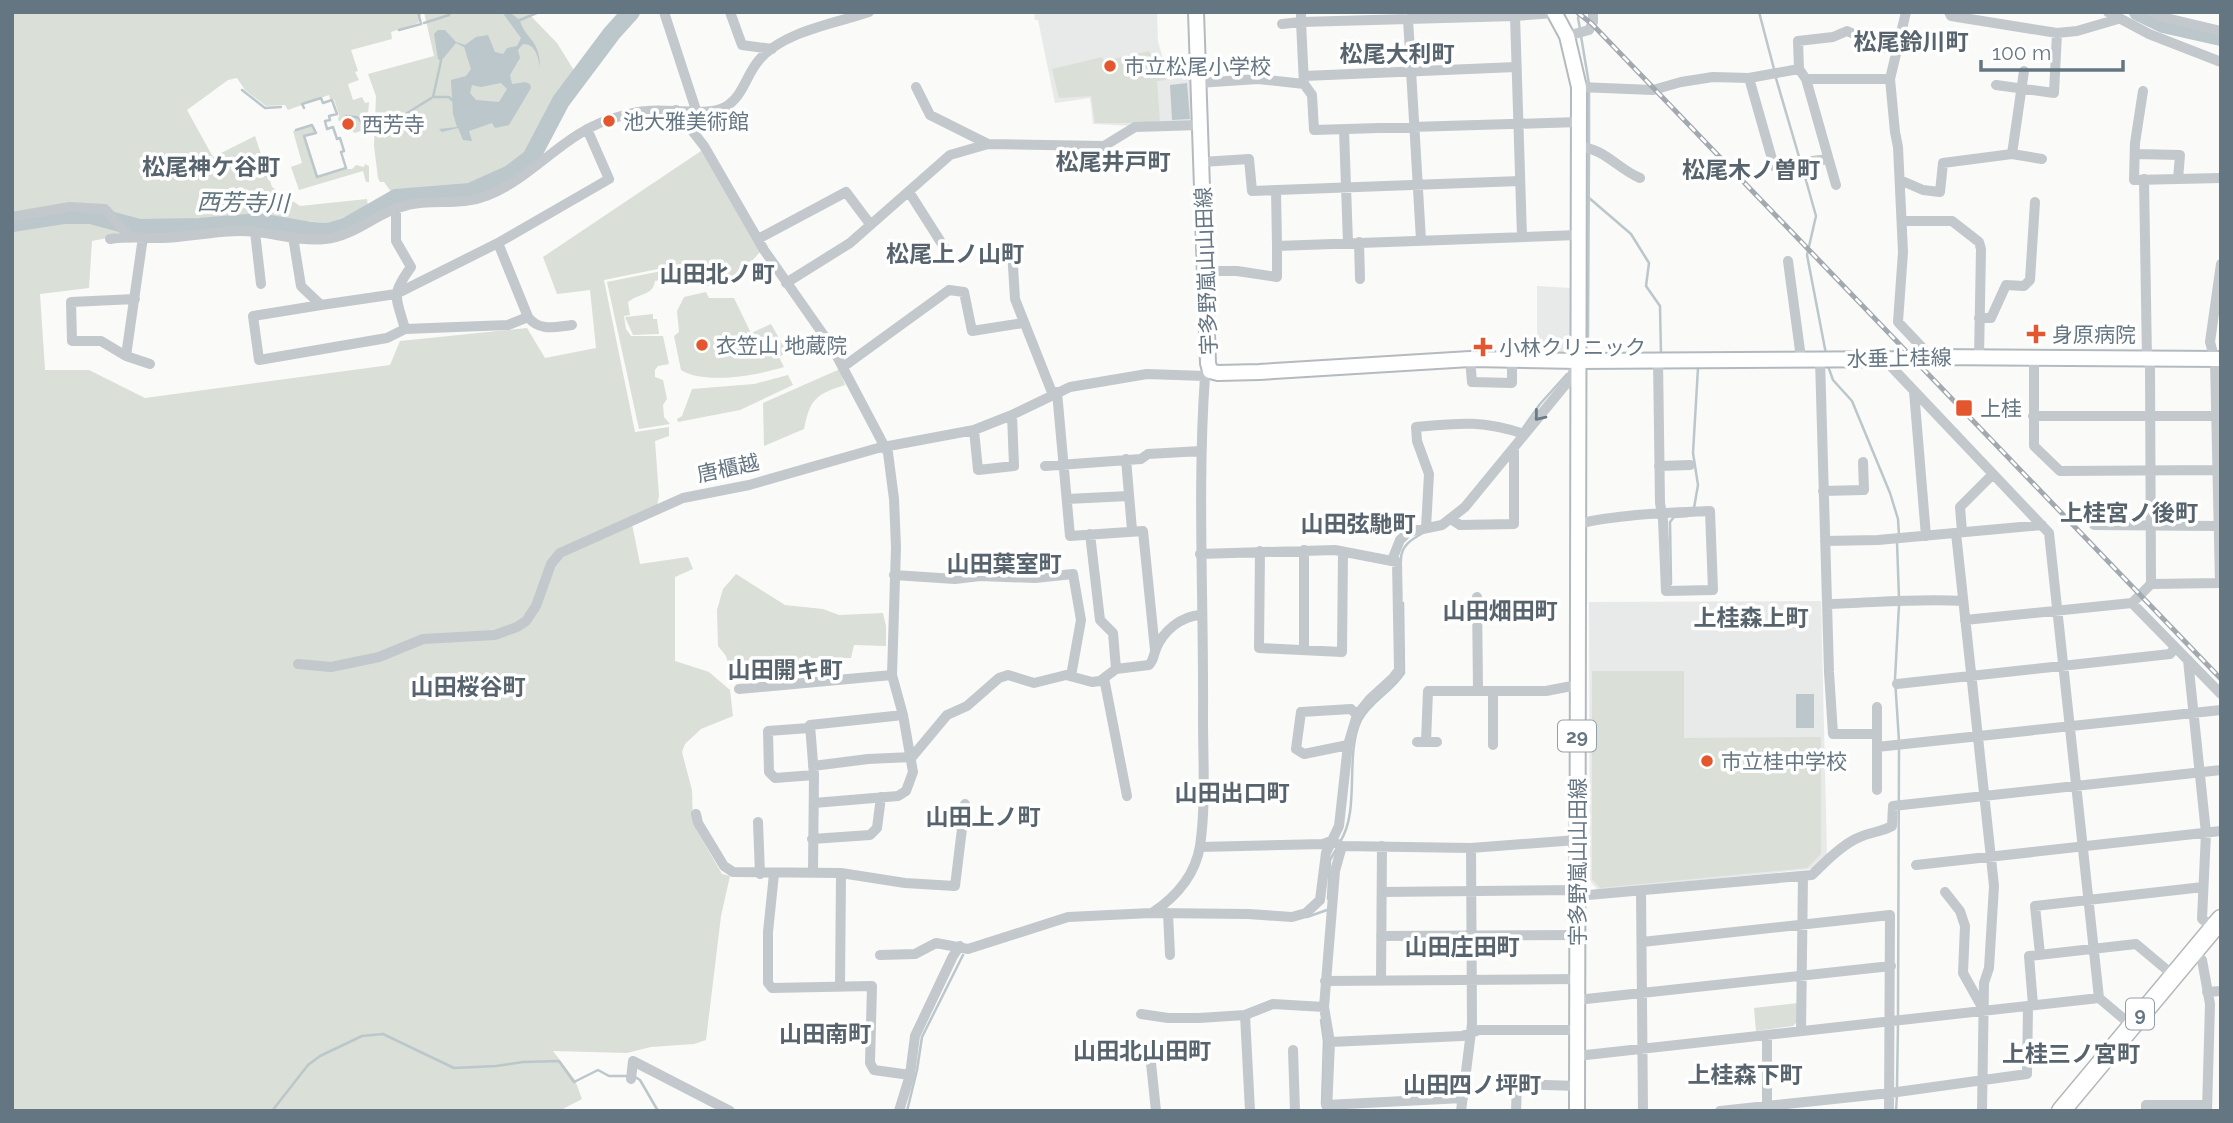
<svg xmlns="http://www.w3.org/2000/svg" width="2233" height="1123" viewBox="0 0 2233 1123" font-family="Raleway,'Noto Sans JP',sans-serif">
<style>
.built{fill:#e8e9e9}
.green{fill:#dadfd7}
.water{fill:#bbc7cb;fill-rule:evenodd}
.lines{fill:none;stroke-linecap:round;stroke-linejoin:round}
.stream{stroke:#bbc7cb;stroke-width:2.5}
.river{stroke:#bbc7cb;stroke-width:18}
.secondary-casing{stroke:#b3babf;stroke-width:18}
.primary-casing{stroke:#b5babe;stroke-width:18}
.highway-casing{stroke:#b4b9bd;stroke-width:21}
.street{stroke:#c3c8cc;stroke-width:10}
.secondary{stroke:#fff;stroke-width:14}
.primary{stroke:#fff;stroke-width:14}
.highway{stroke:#fff;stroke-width:18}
.rail-casing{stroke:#a2aab0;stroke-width:5}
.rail{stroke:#fff;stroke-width:2.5;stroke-dasharray:8;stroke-linecap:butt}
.oneway{stroke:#6a7a87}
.poi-dot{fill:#e4572e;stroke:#fff;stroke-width:2.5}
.labels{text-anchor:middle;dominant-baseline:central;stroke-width:7;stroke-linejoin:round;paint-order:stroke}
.shield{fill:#fff;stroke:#939fa8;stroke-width:2}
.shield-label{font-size:19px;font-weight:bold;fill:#657683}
.poi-label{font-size:21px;fill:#657683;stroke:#fff;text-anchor:start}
.street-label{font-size:21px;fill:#657683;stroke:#fff}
.neighbourhood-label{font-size:23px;font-weight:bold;fill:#57646e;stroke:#fff}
.water-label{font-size:23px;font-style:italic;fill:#60757c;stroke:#fff}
</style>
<rect width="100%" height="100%" fill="#fafaf8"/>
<path class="built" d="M1034 12H1157L1158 42 1164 61 1169 59 1176 73H1187L1192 70 1195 121 1134 126 1093 124 1090 98 1055 103 1038 20H1035Z
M1537 286 1570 288V345L1562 353H1537Z
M1821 601 1827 855 1812 869 1598 890 1590 881 1589 602Z"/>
<path class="green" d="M12 12H422L418 23 391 32 392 39 351 50 358 71 355 72 359 80 348 84 353 100 362 97 365 103 369 102 367 129 355 133 338 120 339 115 334 99H330L329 95 288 110 285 105 266 106 245 90 237 78 228 80 187 110 213 157 255 136 272 187 300 206 367 199 368 206 348 216 327 223 260 217 231 219 173 225 92 241 89 288 40 294 45 370H89L145 398 390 365 400 341 527 328 545 358 596 348 590 290 557 294 543 257 701 151 760 252C742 272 735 281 707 286L697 261 604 280 635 432 669 427V436L655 441 659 496 656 511 632 524 640 564 688 557 693 569 675 577V661L709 672 730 690 733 716 701 729 685 744 682 752 692 790 693 824 722 874 730 876 721 916 706 1040 694 1044 651 1047 627 1053 553 1051 575 1080 582 1099 559 1111H12Z
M424 12H527L557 43 575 72 555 102 528 154 475 184 392 193 384 182H380L378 178 374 146 376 96 368 74 434 56Z
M1149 51 1166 80 1157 81 1160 123H1095L1091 96 1059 98 1052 69 1102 57 1104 61Z
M313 125 315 133 304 137 317 178 347 169H352L356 165 364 167 365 164 369 166V182H366L363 171 299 190 291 167 302 163 293 131Z
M696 264 703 284 689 283 674 277 655 281C653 296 639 293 628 302L630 315 624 316 626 329 631 336H663L669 364 658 366 655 370V377L663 380 667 399 663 405 664 417 670 424 639 429 607 282Z
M706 292 709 298H734L751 333 771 324 787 352 779 357 784 367C758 375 704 385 681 370L674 336 679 332 677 311 684 297Z
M653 314V319H657L659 334 633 335 625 317Z
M840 369 845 385C816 394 810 399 804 429L764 446 763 403Z
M788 375 793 385 740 410 678 422 677 419 682 416 692 389 754 384Z
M736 574 785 605 823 609 839 615 883 613 886 626V646L854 645 851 658H799L795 671 732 676 726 656 718 646 717 610 723 589Z
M1592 671H1684V738L1821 737V854L1807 868 1600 888 1592 879Z
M1798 1003V1021L1793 1026 1756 1031 1754 1008Z"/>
<path class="water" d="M502 12H509L520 20C524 38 540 39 540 67 538 57 536 44 523 44L518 50 520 58 510 75 512 84 525 82 530 84 531 88 509 125 495 128 492 123 469 131 472 141 463 140 458 128 442 132 439 129 457 127 453 114 451 80 466 76 471 69 464 47 456 43 441 61 438 59 434 34 438 30H445L456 42 465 45 476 37 488 35 495 52 503 54 507 48 517 46 521 38ZM501 83 507 89 499 102 476 100 470 93 472 85 481 87Z
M1187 83 1190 119 1172 120 1170 85Z
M1796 694H1814V728H1796Z"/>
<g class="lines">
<path class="stream" d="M418 12 421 24
M1580 12 1578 18 1580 29
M1759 12 1774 69
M520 20 539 12
M424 23 449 15 450 12
M399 30 421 24
M1581 36 1589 84
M1775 75 1800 160
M242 90 265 108 281 107
M433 97 441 61
M346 116C359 118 357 114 364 127H373L404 115 433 97H449L452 100
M296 130 312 125 316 133 304 136 317 177 346 168 341 152 344 151 340 138 337 139 333 127 327 129 325 121 330 120 329 116 337 114 332 100 323 103 321 98 302 104 304 108
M1589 144V91
M1802 166 1816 216 1807 255 1826 354
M1588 197 1631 234 1649 263 1646 286 1660 306 1661 354
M1588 337 1589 150
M1828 366 1833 380 1852 401 1890 493 1898 519 1899 535
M1521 431 1540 404 1567 374
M1694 508 1698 485 1693 453 1698 368 1695 366
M1897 542 1899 598
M1401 561C1400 546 1412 539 1423 533
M1671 584 1670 522 1674 517 1688 516
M1899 605 1895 679 1899 741
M1340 842C1361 809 1344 755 1361 720 1371 701 1393 691 1404 673L1403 603
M1328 899 1330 860 1337 848
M1307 917 1327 910
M1898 1018 1899 748
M1321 1020 1324 1041 1322 1104
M635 1077 640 1080 658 1111
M1897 1087 1898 1024
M272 1111 308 1065 320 1056 362 1036 383 1034 454 1068 496 1066 523 1062 559 1061 574 1082 598 1070 609 1076H629
M907 1111 917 1070 922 1037 963 955
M1896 1111 1897 1094"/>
<path class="river" d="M2138 12 2163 24 2221 37
M12 223 63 215H91L139 228 199 227 259 222 312 231 328 232 347 226 396 198 470 192 510 174 531 158 561 101 612 33 631 12"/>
<g class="secondary-casing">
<path id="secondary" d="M1578 361 1922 359 1931 357 2221 359"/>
</g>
<g class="primary-casing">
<path id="primary" d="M1196 12 1208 363 1210 371 1218 373 1259 372 1470 359 1578 361
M1554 12 1567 36 1579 87 1577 1111"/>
</g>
<g class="highway-casing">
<path id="highway" d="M2061 1111 2221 919"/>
</g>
<path class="street" d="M664 12 696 110
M730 12 742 45 772 49
M1906 12 1890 79 1895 132 1898 147 1903 252 1898 322 1931 357
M1949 12 1951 16 2057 33 2077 31 2118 19
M2108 12 2149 34 2221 62
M2152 12 2162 17 2221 31
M1510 13 1515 16 1522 237
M1554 13 1515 16 1301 22 1304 84 1312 95 1314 130 1579 122
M1408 19 1421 240
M1282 24 1301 22V12
M1567 36 1589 30 1593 22V12
M1304 76 1516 67
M1749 78 1774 166 1828 159
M1806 79H1890
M1198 83 1258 79 1304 84
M1996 85 2054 93 2057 33
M916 87 930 115 988 144
M1579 87 1653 90 1681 82 1713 77 1749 78 1799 69
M2143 91 2135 143 2134 180 2221 178
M676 110 704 146 764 250 832 347 888 453 894 499 896 547 892 675 903 715 913 772 906 791 898 796 814 803
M1344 130 1348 243
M1578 147C1603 147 1618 169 1640 178
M2012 154 2024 71
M2135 154 2180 155 2178 179
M1202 162 1249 159 1252 191 1520 181
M1900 180 1923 190 1940 192 1943 163 2012 154 2042 159
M1836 185 1806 79 1799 69 1798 41 1833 37 1847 31 1895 52
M1276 190 1277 246 1578 235
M909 192 944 247
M12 217 70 207 105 209 129 236
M1902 221H1952L1979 242 1981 249 1979 358
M255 232 261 284
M293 237 301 286 321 305 253 316 259 360 387 338 405 329
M110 239C128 236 144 238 162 238 189 237 215 231 241 231 269 231 297 242 325 239 356 236 378 211 408 205 433 199 462 206 486 196 536 177 565 129 621 116 629 114 638 111 647 111 668 108 708 117 725 107 743 97 746 75 759 60 784 31 834 24 869 12
M758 239 846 192 870 224
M1359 242 1360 279
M498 243 609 179 587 129
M1012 250 1015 299 1053 395
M1788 261 1801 358
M1205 271H1237L1277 277V246
M786 283 850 243 950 155 988 144 1104 146 1135 127 1200 125
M135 299 71 302 72 341H101L126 356 143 237
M321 305 396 294 498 243 528 317 508 325 405 329C396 296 390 296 411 267L396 241V208
M528 317C540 332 555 327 572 325
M1979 318H1991L2006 285 2024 286 2030 280 2035 202
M126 356 150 364
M1470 359 1472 382 1512 383V359
M1820 359 1829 672 1833 734H1877
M1884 359 2049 533 2099 998
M2034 359V446L2060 471 2217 470
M843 367 949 290 964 292 972 331 1023 323
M1914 391 1926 536
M1057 392 1070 536 1143 531 1155 650
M2033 416H2216
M974 430 978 470 1014 466 1012 415
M1126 459 1132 530
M1045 466 1141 459 1148 454 1201 451
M1659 466 1690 465
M1823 491 1864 490 1863 462
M1067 499 1129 496
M1451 519 1460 525 1514 524V447
M1577 524C1621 514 1665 513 1710 511L1713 590 1666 591 1663 520 1660 503 1658 359
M2094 525 2218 526
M1426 528 1429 474 1417 441 1416 427C1459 423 1482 420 1524 434
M1962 532 1960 507 1993 474
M1956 533 1994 886 1989 968 1984 983 1982 1111
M1090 534 1100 620 1113 633 1116 669
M1825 541 1878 540 2042 525
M1304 550V650
M1260 551 1259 648 1342 652 1343 552
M1392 560 1400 540 1408 532 1442 525 1465 507 1570 379 1577 364
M894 575 955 579 980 576 1035 578 1073 574 1081 620 1071 676
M2220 583 2215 360 2210 342 2221 264
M2151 584 2221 583
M1477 597 1478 691
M2132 603 2221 694
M1827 604C1872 603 1918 598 1963 601
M1965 620 2132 603 2151 584 2150 367 2147 359 2144 179
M2188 660 2206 833 2202 919 2214 927
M298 664 331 667 379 657 423 639 495 635 517 627 526 621 536 606 551 564 560 553 683 498 749 485 878 448 974 430 1012 415 1070 387 1147 374 1205 376 1210 371
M1104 678 1127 796
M1897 684 2170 654 2175 648
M739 689 892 675
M1877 707V790
M809 728 768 731 769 772 775 778 814 775
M1417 742H1437
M1426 742 1428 691H1546L1577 685
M1348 745 1304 754 1296 749 1301 712 1351 709 1357 715
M1493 745V691
M1877 747 2221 710
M813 766 868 759 912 757 947 715 967 706 999 678 1008 675 1034 683 1066 675 1092 682 1100 681 1116 669 1149 665C1154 660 1153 656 1156 649 1163 631 1181 616 1201 615
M696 814 698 823 724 866 733 872 841 873 905 883 955 886 965 804
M758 822 760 874
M812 839 870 835 877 828 881 797
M1200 847 1323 844 1331 841 1342 846 1471 848 1577 840
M1916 865 2221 831
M813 871 814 775 810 725 903 715
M774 874 768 932V983L772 988 872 986 870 1063 874 1070 910 1075
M1641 891 1643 1111
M1382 892 1577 890
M1945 892 1960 911 1965 926 1963 973 1982 1007
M1577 896 1812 875C1825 862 1844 843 1860 837 1871 832 1881 832 1892 826L1893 806 2221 770
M1152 913C1176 897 1195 876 1200 846 1206 806 1203 759 1203 718 1204 604 1197 490 1205 376
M1168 913 1170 955
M1381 936 1577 935
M1642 942 1890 915 1889 1111
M2193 952 2202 960 2210 1004 2207 1111
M2040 954 2035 906 2203 887
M880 955 915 954 936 943 968 949 1068 917 1151 913 1248 914 1292 917 1306 913 1320 900 1326 853 1339 826 1348 745 1357 715 1370 699 1393 678 1399 670 1397 562 1335 550 1200 554
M1381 980 1382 846
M1325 981 1577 979
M840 986 841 873
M2207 992 2221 991
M1577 1000 1891 966
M2033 1005 2029 956 2136 944 2173 975
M1141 1014 1168 1018H1199L1245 1015 1273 1004 1324 1007
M1245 1015 1250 1111
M1801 1031 1803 876
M1330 1042 1462 1036 1479 1030H1577
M1293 1050 1295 1111
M1577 1056 2099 998 2131 1025
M1151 1063 1156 1111
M631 1079 633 1061 730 1111
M1326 1105 1463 1098
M1767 1110V1035
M899 1111 910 1075 915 1036 953 956 960 946
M1327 1111 1330 1042 1324 1007 1335 871 1342 846
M1461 1111 1472 1024 1471 848
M1516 1111 1517 1084 1577 1086
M1720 1111 1890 1093 2027 1074 2028 1006
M2146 1111V1105H2207"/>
<use href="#secondary" class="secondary"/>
<use href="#primary" class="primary"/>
<use href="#highway" class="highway"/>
<g class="rail-casing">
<path id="rail" d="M1577 12 1592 24 2221 679"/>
</g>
<use href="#rail" class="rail"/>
</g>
<defs><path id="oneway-chevron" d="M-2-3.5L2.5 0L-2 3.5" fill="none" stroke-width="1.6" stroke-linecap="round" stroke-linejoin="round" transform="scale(1.75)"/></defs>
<use class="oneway" href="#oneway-chevron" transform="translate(1539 416) rotate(129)"/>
<g class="poi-dot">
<circle cx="1110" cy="66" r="7"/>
<circle cx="609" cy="121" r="7"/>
<circle cx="348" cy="124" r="7"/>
<path d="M2032.5 323.5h7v7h7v7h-7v7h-7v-7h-7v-7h7z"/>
<circle cx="702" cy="345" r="7"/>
<path d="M1479.5 336.5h7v7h7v7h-7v7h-7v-7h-7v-7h7z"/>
<rect x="1955" y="399" width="18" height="18" rx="3.5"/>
<circle cx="1707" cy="761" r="7"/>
</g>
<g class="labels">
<g class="shield">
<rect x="1558" y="720.5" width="38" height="31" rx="5"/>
<rect x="2126" y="998.5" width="28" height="31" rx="5"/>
</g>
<g class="shield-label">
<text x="1577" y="736">29</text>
<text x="2140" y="1014">9</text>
</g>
<g class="poi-label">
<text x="1124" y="66">市立松尾小学校</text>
<text x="623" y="121">池大雅美術館</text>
<text x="362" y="124">西芳寺</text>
<text x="2052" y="334">身原病院</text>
<text x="716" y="345">衣笠山 地蔵院</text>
<text x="1499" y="347">小林クリニック</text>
<text x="1980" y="408">上桂</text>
<text x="1721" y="761">市立桂中学校</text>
</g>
<g class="street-label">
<text transform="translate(1206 271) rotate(-92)">宇多野嵐山山田線</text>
<text transform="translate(1899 358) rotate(-1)">水垂上桂線</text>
<text transform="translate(728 468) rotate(-12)">唐櫃越</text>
<text transform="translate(1577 862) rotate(-90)">宇多野嵐山山田線</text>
</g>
<g class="neighbourhood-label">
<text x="1911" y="41">松尾鈴川町</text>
<text x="1397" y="53">松尾大利町</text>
<text x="1113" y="161">松尾井戸町</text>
<text x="211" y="166">松尾神ケ谷町</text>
<text x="1751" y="169">松尾木ノ曽町</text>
<text x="955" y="253">松尾上ノ山町</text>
<text x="717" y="273">山田北ノ町</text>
<text x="2129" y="512">上桂宮ノ後町</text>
<text x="1358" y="523">山田弦馳町</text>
<text x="1004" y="563">山田葉室町</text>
<text x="1500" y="610">山田畑田町</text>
<text x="1751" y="617">上桂森上町</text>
<text x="785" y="669">山田開キ町</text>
<text x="468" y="686">山田桜谷町</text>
<text x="1232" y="792">山田出口町</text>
<text x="983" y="816">山田上ノ町</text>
<text x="1462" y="946">山田庄田町</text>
<text x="825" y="1033">山田南町</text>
<text x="1142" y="1050">山田北山田町</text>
<text x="2071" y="1053">上桂三ノ宮町</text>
<text x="1745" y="1074">上桂森下町</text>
<text x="1472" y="1084">山田四ノ坪町</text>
</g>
<g class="water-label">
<text transform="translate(243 202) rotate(1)">西芳寺川</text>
</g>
</g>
<rect width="2233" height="1123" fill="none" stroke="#657683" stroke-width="28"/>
<path d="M1981 60v10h142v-10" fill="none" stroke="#657683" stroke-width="3.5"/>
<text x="1992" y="60" font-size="21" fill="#657683" stroke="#ffffff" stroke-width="5" paint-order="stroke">100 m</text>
</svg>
